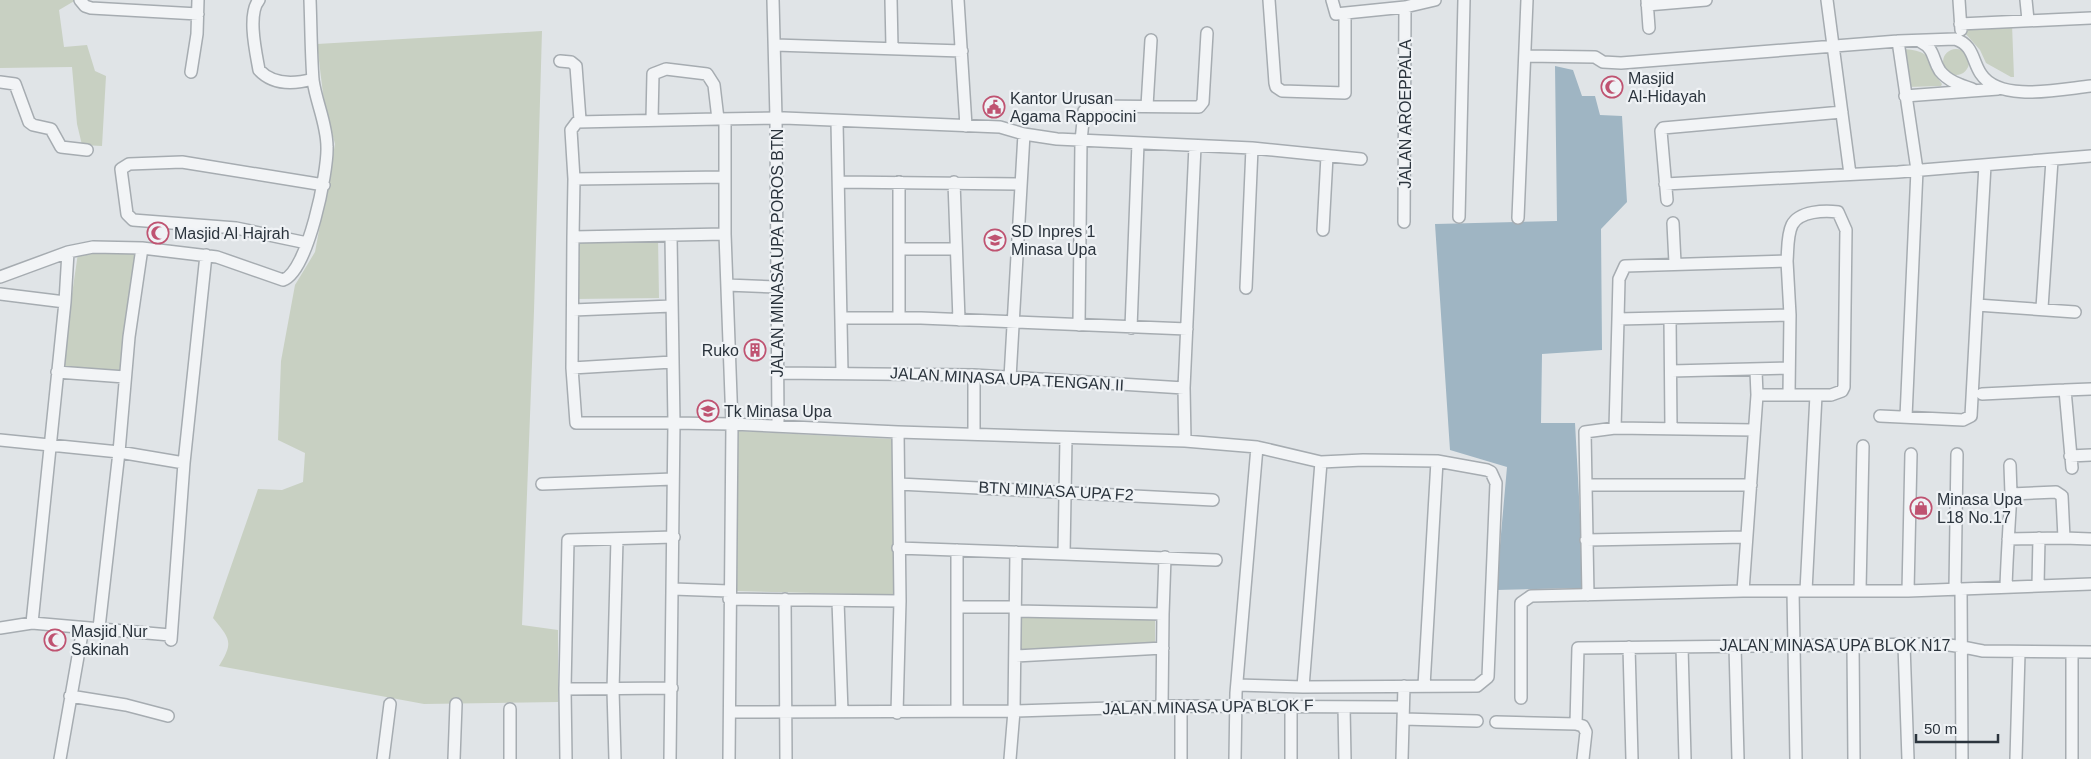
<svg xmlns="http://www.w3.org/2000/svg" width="2091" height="759" viewBox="0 0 2091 759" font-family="Arial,sans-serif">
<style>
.green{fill:#c8d0c2}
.water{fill:#9fb5c3}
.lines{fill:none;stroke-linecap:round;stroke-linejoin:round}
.minor-casing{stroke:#a6acb1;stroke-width:14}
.minor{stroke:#f2f4f6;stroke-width:11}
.labels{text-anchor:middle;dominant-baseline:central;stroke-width:4.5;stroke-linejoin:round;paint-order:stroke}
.poi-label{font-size:16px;fill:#2b343d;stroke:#eff2f5;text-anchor:start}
.street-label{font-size:16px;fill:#2b343d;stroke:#eff2f5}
</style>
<rect width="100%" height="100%" fill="#e0e4e7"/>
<path class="green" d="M0 0H76L59 10 64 47 87 45 95 71 106 76 102 146 82 145 77 124 72 67 0 68Z
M2012 24 2014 77H2011L1986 63 1980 50 1964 32 1966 27Z
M542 31 534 311 522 625 558 630V702L424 704 219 666C234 642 230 639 213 618L258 489 282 490 303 482 305 453 278 440 281 361 295 285 315 252 335 144 324 102 317 44Z
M1943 62a13 13 0 1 1 26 0a13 13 0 1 1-26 0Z
M1903 49C1918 50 1933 53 1932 71L1942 84 1941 86 1907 87Z
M574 237H658L659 298 575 299Z
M78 253H138L119 373 61 370Z
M738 431 893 439 894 595 737 591Z
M1018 606 1155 609V644L1018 653Z"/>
<path class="water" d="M1555 66 1573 70 1582 96H1595L1600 115 1622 116 1627 202 1601 229 1602 350 1542 354 1541 423H1575L1584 588 1496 590 1507 467 1450 450 1435 224 1557 221Z"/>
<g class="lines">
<g class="minor-casing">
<path id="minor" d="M80 0 85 6 91 8 198 14
M259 0C247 14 256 53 259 70 274 86 295 84 313 79
M773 0 776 118 778 425
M891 0 892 47
M958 0 966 126
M1269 0 1275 83 1276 87 1282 91 1345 93V14
M1332 0 1336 14 1405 7 1435 0
M1647 0 1649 28
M1827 0 1850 174
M1959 0 1961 30
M2026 0 2028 20
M1647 5 1706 0
M1960 24 2091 18
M1898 41 1917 170 1906 417
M1921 42C1935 49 1932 59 1940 71 1948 81 1960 85 1972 89
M775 45 962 51
M1525 56 1595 57 1603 62 1621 63 1898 41 1955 39C1974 45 1972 61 1981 74 2000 103 2061 89 2091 86
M560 61 571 62 576 66 580 120
M191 72 197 34 198 0
M0 82 15 84 29 122 33 125 51 129 61 147 87 150
M1905 96 1998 89
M1147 106 1151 40
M718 119 784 118 1000 127 1024 134 1057 139 1252 148 1361 159
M837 122 842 372
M1985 165 1977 305 2075 312
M574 179 571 130 577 122 718 119 714 85 707 74 666 69 653 74 652 119
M839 182 1020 184
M954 182 959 320
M1665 184 1898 172 2091 156
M1667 200 1661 131 1663 128 1842 112
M1459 217 1464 0
M1518 218 1527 0
M1404 222 1405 7
M1673 223 1675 263
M1323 230 1327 156
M573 237 574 179 725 177
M671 237 674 423H576L572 368 573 237 725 234V119
M307 243 236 228 133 220 127 214 121 169 129 164 182 162 324 185
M142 248 217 257 283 280C308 272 328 171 327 147 327 124 316 102 313 80 311 53 311 26 310 0
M899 249H956
M1787 261 1790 315
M0 277 68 252
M727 285 777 287
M1246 288 1252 148
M0 294 65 302
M2042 308 2052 160
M573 310 672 306
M842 318H921L1187 329
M899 318V182
M1670 318 1671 428
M1618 319 1619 279 1625 266 1787 261C1788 250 1787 235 1792 225 1799 211 1825 210 1838 212L1846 230 1844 387 1842 391 1831 395H1757L1743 591
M1079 325 1081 141 1084 111 1090 106 1199 107 1203 102 1207 33
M1131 328 1138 143
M572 368 672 362
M1671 371 1789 368
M1756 371 1757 395
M57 372 125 377
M778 373 974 375 1184 388
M974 375V434
M1010 378 1024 134
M1982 394 2065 390
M1880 416 1963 420 1971 416 1977 305
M1615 428 1618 319 1790 315 1789 394
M1066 438 1064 554 1216 560
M0 440 119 452 184 463
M1185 441 1184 388 1195 146
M2070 456 2091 455
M1321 462 1303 687 1477 686 1488 677 1496 483 1491 472 1487 470 1437 461 1424 686
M2010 465 2011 494
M2072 468 2065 390 2091 389
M542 484 673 479
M899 484 1213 500
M1586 485H1751
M2064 538 2091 539
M1586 540 1746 537
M898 548 1064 554
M957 550V711
M1016 552 1014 711 1176 706 1402 707
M2038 585 2039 538
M2006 587C2007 556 2009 525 2011 494L2056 492 2062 496 2064 538 2008 539
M673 589 729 591
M1955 589 1957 454
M1961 589 1962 759
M1860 590 1863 446
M1793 591 1796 759
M1806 591 1816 395
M1908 591 1911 454
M1588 595 1585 432 1615 428 1754 430
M729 599 900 601
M785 599 786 759
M838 601 842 712
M957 607H1014
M1015 611 1163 614 1165 557
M32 623 65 302 68 252 93 247 142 248 129 337 119 452 99 628
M0 628 32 623 170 635
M171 640 184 463 206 255
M1853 645 1854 759
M1904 645 1908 759
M1735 646 1738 759
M1629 647 1632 759
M1682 647 1685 759
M2072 652V759
M1015 656 1163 648
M1237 685 1303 687
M565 689 672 688
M70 696 126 705 168 716
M1521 698V603L1531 596 1743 591H1908L2091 584
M1291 705V759
M1162 706 1163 614
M1344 707 1345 759
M730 712 1014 711 1010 759
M897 713 900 601 898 432
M1403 719 1477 721
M1496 722 1576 724
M60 759 83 628
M383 759 390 704
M454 759 456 704
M510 759V709
M566 759 565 689 568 540 674 537
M615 759 613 690 617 539
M670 759 674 423 732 424 725 234
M729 759 732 424 898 432 1185 441 1257 447 1321 462 1363 460 1437 461
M1181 759V706
M1235 759 1236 693 1257 447
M1402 759 1404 686
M1583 759 1586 732 1583 726 1576 724 1578 648 1938 644C1957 645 1966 648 1983 651L2091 652
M2016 759 2019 653"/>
</g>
<use href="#minor" class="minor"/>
</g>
<defs>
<g id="mosque-ring" transform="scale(1.125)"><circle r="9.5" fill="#eff2f5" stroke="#bf5371" stroke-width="1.5"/><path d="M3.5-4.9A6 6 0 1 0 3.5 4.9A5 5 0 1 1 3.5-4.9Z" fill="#bf5371"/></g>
<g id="civic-ring" transform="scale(1.125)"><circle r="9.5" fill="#eff2f5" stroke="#bf5371" stroke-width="1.5"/><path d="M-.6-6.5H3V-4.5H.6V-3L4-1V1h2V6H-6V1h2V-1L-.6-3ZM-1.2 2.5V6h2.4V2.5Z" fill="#bf5371"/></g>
<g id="school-ring" transform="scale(1.125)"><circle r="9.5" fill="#eff2f5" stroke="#bf5371" stroke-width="1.5"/><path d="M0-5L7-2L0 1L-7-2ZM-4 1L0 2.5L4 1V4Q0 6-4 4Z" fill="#bf5371"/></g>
<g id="building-ring" transform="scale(1.125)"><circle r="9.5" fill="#eff2f5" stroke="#bf5371" stroke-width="1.5"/><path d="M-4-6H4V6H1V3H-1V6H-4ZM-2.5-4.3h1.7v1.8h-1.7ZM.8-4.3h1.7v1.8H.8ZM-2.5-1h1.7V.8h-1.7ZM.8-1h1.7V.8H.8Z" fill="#bf5371"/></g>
<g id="shop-ring" transform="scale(1.125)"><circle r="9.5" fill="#eff2f5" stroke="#bf5371" stroke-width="1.5"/><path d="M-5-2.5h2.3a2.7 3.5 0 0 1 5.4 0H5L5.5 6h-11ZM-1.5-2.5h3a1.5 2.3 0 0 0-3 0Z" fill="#bf5371"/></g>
</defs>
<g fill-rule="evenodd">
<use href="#mosque-ring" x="1612" y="87"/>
<use href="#civic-ring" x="994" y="107"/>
<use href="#mosque-ring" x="158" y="233"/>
<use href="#school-ring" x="995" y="240"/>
<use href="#building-ring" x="755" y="350"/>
<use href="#school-ring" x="708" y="411"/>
<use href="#shop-ring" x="1921" y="508"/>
<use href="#mosque-ring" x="55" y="640"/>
</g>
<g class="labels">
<g class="poi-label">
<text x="1628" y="78">Masjid<tspan x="1628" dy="18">Al-Hidayah</tspan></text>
<text x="1010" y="98">Kantor Urusan<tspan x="1010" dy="18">Agama Rappocini</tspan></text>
<text x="1011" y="231">SD Inpres 1<tspan x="1011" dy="18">Minasa Upa</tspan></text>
<text x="174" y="233">Masjid Al Hajrah</text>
<text x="739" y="350" text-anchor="end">Ruko</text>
<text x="724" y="411">Tk Minasa Upa</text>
<text x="1937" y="499">Minasa Upa<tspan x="1937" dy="18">L18 No.17</tspan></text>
<text x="71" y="631">Masjid Nur<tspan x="71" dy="18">Sakinah</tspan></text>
</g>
<g class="street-label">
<text transform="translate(1405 114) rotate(-90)">JALAN AROEPPALA</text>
<text transform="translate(777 253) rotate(-90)">JALAN MINASA UPA POROS BTN</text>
<text transform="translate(1007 379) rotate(3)">JALAN MINASA UPA TENGAN II</text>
<text transform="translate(1056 491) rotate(3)">BTN MINASA UPA F2</text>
<text x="1835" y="645">JALAN MINASA UPA BLOK N17</text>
<text transform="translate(1208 707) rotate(-1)">JALAN MINASA UPA BLOK F</text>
</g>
</g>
<path d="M1916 734v8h82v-8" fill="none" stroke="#2b343d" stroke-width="2.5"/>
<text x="1924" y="734" font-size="15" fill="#2b343d" stroke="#eff2f5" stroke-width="4" paint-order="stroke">50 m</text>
</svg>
